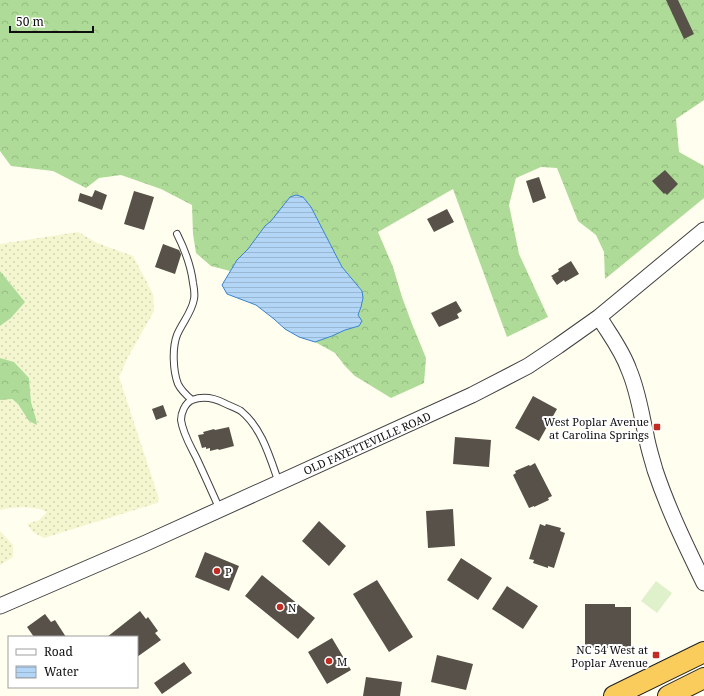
<svg xmlns="http://www.w3.org/2000/svg" width="704" height="696" viewBox="0 0 704 696" font-family="'Noto Serif',serif">
<style>
.farmland{fill:url(#farmland-dots)}
.forest{fill:url(#forest-crowns)}
.pitch{fill:#dff1ca}
.water{fill:url(#water-rules);stroke:#3882d0}
.building{fill:#57514a}
.lines{fill:none;stroke-linecap:round;stroke-linejoin:round}
.service-casing{stroke:#414141;stroke-width:8}
.tertiary-casing{stroke:#414141;stroke-width:17}
.trunk-casing{stroke:#1f1f1f;stroke-width:22}
.service{stroke:#fff;stroke-width:6}
.tertiary{stroke:#fff;stroke-width:15}
.trunk{stroke:#f9cc5c;stroke-width:20}
.poi-dot{fill:#c12d23;stroke:#fff;stroke-width:1.5}
.labels{text-anchor:middle;dominant-baseline:central;stroke-width:4;stroke-linejoin:round;paint-order:stroke}
.poi-label{font-size:11px;fill:#0e0e0e;stroke:#fff;text-anchor:start}
.street-label{font-size:11px;fill:#0e0e0e;stroke:#fff}
</style>
<defs>
<pattern id="farmland-dots" width="8" height="8" patternUnits="userSpaceOnUse"><rect width="8" height="8" fill="#f4f6cf"/><path d="M2 2h.1M6 6h.1" fill="none" stroke="#d0d2b1" stroke-width="1.8" stroke-linecap="round"/></pattern>
<pattern id="forest-crowns" width="20" height="18" patternUnits="userSpaceOnUse"><rect width="20" height="18" fill="#aedb97"/><path d="M2 6a3 3 0 1 1 6 0M12 15a3 3 0 1 1 6 0" fill="none" stroke="#94bb81"/></pattern>
<pattern id="water-rules" width="6" height="5" patternUnits="userSpaceOnUse"><rect width="6" height="5" fill="#b3d6f7"/><path d="M0 2.5h6" fill="none" stroke="#99b6d3"/></pattern>
</defs>
<rect width="100%" height="100%" fill="#fffeef"/>
<path class="farmland" d="M78 232 97 243 133 256 153 294 154 311 128 357 119 377 159 499 157 503 44 538 33 532 27 524 39 520 47 512 40 509 25 507 10 508 0 510V400L11 399 18 404 29 421 37 424 31 402 29 378 14 362 0 358V326L11 318 25 302 0 271V244Z
M0 531 13 545V557L0 565Z"/>
<path class="forest" d="M0 0H704V100L676 119 679 152 704 166V198L605 279 604 252 596 235 578 221 557 168 541 167 516 178 509 205 519 254 548 317 507 337 453 189 378 232 393 267 402 297 412 324 426 358 424 383 391 398 355 376 345 366 335 353 315 342 332 336 345 330 359 326 358 315 361 307 362 291 342 267 311 207 303 197 265 227 248 249 237 260 230 271 211 266 196 253 193 234 192 205 161 189 121 175 99 178 86 188 53 171 11 166 0 151Z
M0 271 25 302 11 318 0 326Z
M0 358 14 362 29 378 31 402 36 419 37 425 29 421 18 404 12 399 0 400Z"/>
<path class="pitch" d="M656 581 672 593 657 613 641 601Z"/>
<path class="water" d="M296 195 303 197 311 207 342 267 362 291 363 298 361 307 358 315 362 321 359 326 345 330 332 336 315 342 299 337 285 329 274 319 256 305 227 294 222 285 237 260 248 249 265 226 271 221 290 197Z"/>
<path class="building" d="M666 0H678L694 34 684 39Z
M665 170 678 184 667 195 665 193 664 194 652 181Z
M539 177 546 198 533 203 526 181Z
M95 190 107 195 102 210 78 201 80 193 92 197Z
M134 191 154 197 144 230 124 224Z
M447 209 454 222 434 232 427 219Z
M163 244 179 250 181 254V255L175 274 155 267Z
M571 261 579 274 565 282 564 280 557 285 552 278H553L551 276 559 271 558 269Z
M456 301 462 311 457 314 459 318 439 327 431 313Z
M533 396 557 409 539 441 515 428Z
M163 405 167 416 156 420 152 409Z
M229 427 234 446 219 450 218 449 210 451V448L206 449V447L202 448 198 435 204 434 203 432 214 429 215 430Z
M455 437 491 440 489 467 453 464Z
M535 463 552 496 548 498 549 500 534 507V506L529 508 513 475 516 473 515 471 529 465 530 466Z
M453 509 455 546 428 548 426 511Z
M319 521 346 546 329 566 302 541Z
M540 524 545 526 546 524 561 528 560 531 565 533 554 568 548 566V568L533 563 534 560 529 559Z
M205 552 239 566 229 591 195 577Z
M461 558 492 578 478 600 447 580Z
M262 575 315 618 298 639 245 596Z
M377 580 413 637 389 652 353 594Z
M507 586 538 606 523 629 492 609Z
M585 604H615V607H631V648H585Z
M140 611 146 619 148 617 158 631 155 633 161 640 137 657V637H107Z
M45 614 51 622 55 620 66 637H34L27 627Z
M332 638 351 670 327 684 308 652Z
M437 655 473 664 466 690 431 682Z
M184 662 192 673 162 694 154 683Z
M366 677 402 682 400 696H363Z"/>
<g class="lines">
<g class="service-casing">
<path id="service" d="M177 234C185 250 191 266 193 283 194 288 195 294 194 299 192 312 182 323 177 335 172 348 173 371 178 384 181 390 186 395 192 400
M220 510C212 492 204 474 196 457 190 445 183 434 181 420 181 413 185 403 192 400 203 396 214 398 224 403 230 406 236 408 241 411 262 428 270 458 279 483"/>
</g>
<g class="tertiary-casing">
<path id="tertiary" d="M599 317C610 335 622 350 629 370 638 391 641 413 646 435 648 447 652 459 655 470 668 509 686 546 704 583
M0 606 146 543 472 395 528 366 558 346 599 317 704 230"/>
</g>
<g class="trunk-casing">
<path id="trunk" d="M614 696 704 652
M668 696 704 678"/>
</g>
<use href="#service" class="service"/>
<use href="#tertiary" class="tertiary"/>
<use href="#trunk" class="trunk"/>
</g>
<g class="poi-dot">
<rect x="653" y="423" width="8" height="8" rx="2"/>
<circle cx="217" cy="571" r="4"/>
<circle cx="280" cy="607" r="4"/>
<rect x="652" y="651" width="8" height="8" rx="2"/>
<circle cx="329" cy="661" r="4"/>
</g>
<g class="labels">
<g class="poi-label">
<text x="649" y="421" text-anchor="end">West Poplar Avenue<tspan x="649" dy="13">at Carolina Springs</tspan></text>
<text x="225" y="571">P</text>
<text x="288" y="607">N</text>
<text x="648" y="649" text-anchor="end">NC 54 West at<tspan x="648" dy="13">Poplar Avenue</tspan></text>
<text x="337" y="661">M</text>
</g>
<g class="street-label">
<text transform="translate(367 443) rotate(-24)">OLD FAYETTEVILLE ROAD</text>
</g>
</g>
<rect x="8" y="636" width="130" height="52" fill="#ffffff" stroke="#9f9f9f"/>
<rect x="16" y="649" width="20" height="6" fill="#ffffff" stroke="#9f9f9f"/>
<text x="44" y="656" font-size="12" fill="#0e0e0e">Road</text>
<rect x="16" y="666" width="20" height="12" fill="url(#water-rules)" stroke="#9f9f9f"/>
<text x="44" y="676" font-size="12" fill="#0e0e0e">Water</text>
<path d="M10 26v6h83v-6" fill="none" stroke="#0e0e0e" stroke-width="2"/>
<text x="16" y="26" font-size="12" fill="#0e0e0e" stroke="#ffffff" stroke-width="3" paint-order="stroke">50 m</text>
</svg>
